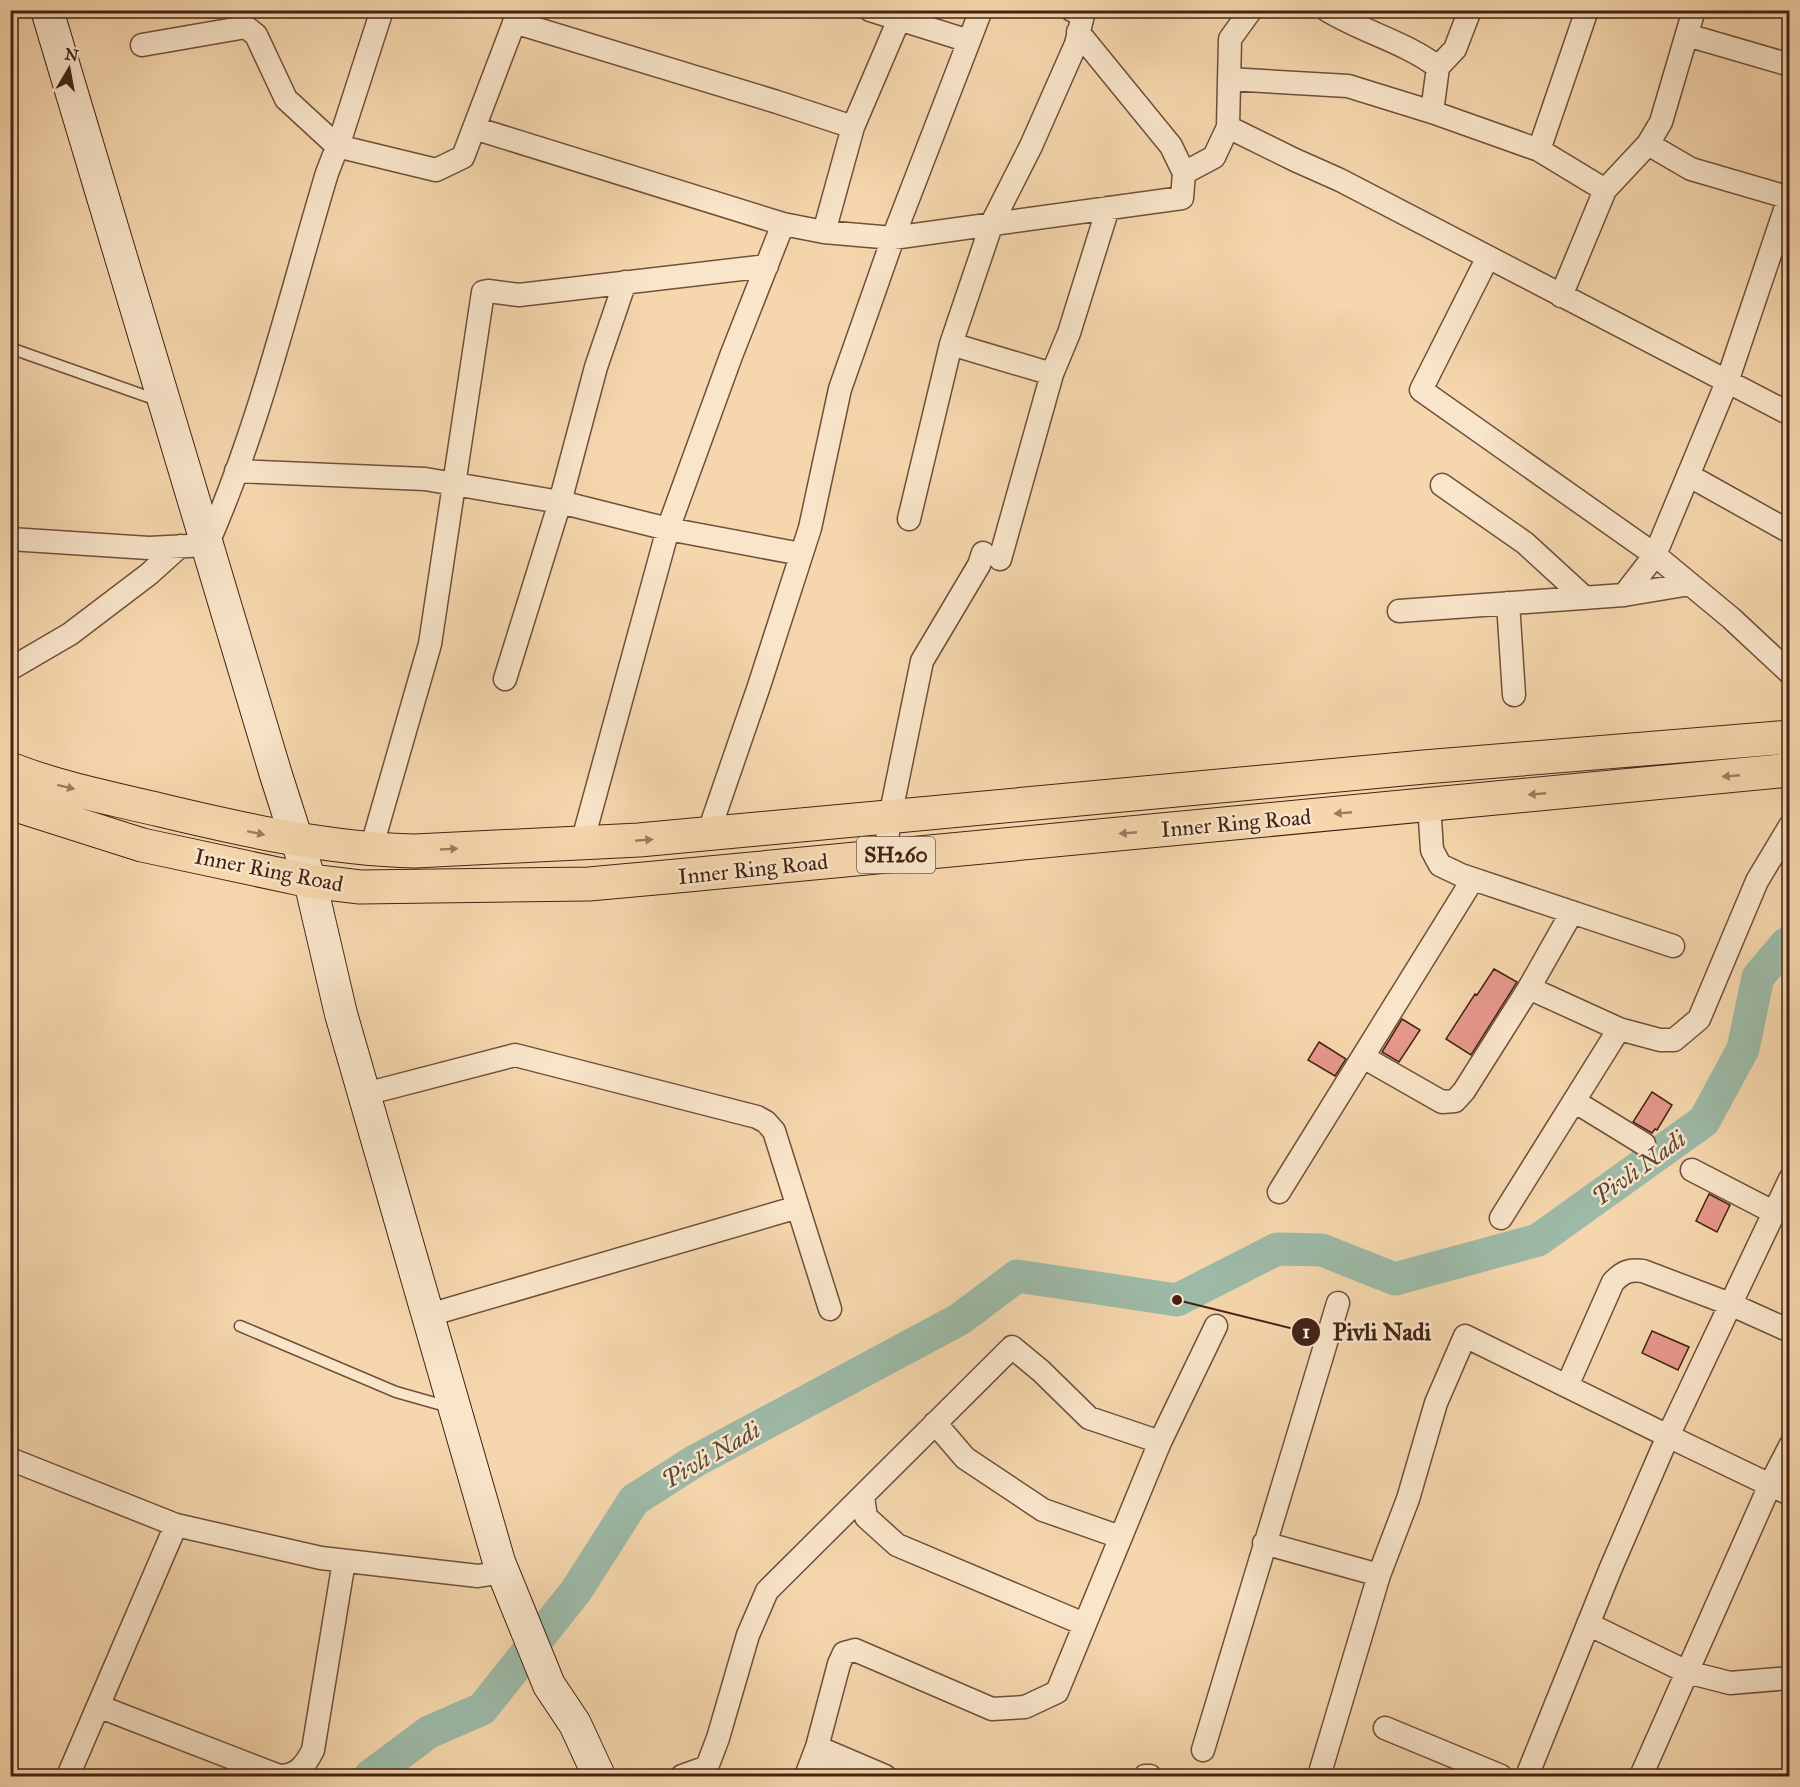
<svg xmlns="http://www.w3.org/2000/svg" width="1800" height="1787" viewBox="0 0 1800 1787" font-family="'IM FELL Great Primer',serif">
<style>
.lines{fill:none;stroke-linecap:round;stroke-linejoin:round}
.river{stroke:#9dbaa8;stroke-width:33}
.building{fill:#e6988b;stroke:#432215;stroke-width:1.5}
.lane-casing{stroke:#704f3b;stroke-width:13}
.street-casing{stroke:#704f3b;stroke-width:25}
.secondary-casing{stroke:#432215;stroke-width:34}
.highway-casing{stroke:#432215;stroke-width:35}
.lane{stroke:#f9e5ca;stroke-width:10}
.street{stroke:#f9e5ca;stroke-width:22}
.secondary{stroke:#f9e5ca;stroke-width:32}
.highway{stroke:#f6d7ad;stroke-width:33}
.oneway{fill:#9c7c61}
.labels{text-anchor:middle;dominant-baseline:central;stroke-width:5;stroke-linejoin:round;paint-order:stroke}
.shield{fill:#f9e5ca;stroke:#7a5c4b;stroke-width:1.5}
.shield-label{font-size:21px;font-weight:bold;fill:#432215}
.street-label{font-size:22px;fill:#432215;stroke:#f9e5ca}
.water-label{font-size:24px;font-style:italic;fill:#5a483a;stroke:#f9e5ca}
.leader{fill:none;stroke:#432215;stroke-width:2}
.callout-dot{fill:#432215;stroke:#f9e5ca;stroke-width:2}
.mark-label{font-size:18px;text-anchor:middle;font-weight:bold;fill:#fff}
.callout-label{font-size:24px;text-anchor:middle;font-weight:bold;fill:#432215;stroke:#f9e5ca;stroke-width:5;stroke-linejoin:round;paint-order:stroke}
</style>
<rect width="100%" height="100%" fill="#f6d7ad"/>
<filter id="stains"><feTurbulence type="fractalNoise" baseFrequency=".00333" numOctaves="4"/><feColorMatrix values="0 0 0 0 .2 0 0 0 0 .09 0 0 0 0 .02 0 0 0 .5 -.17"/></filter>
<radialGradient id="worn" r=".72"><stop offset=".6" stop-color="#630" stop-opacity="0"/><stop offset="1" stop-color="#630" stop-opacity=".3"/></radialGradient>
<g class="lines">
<path class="river" d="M370 1776 429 1732 482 1709 576 1591 634 1500 695 1461 960 1319 1017 1276 1177 1300 1277 1249 1322 1250 1395 1279 1538 1240 1704 1121 1743 1049 1758 977 1786 944 1790 943"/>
</g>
<path class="building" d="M1494 969 1517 982 1471 1055 1446 1039 1475 994 1477 995Z
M1402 1019 1420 1030 1399 1062 1382 1052Z
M1319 1042 1346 1059 1335 1076 1308 1060Z
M1652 1092 1672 1105 1657 1130 1655 1129 1652 1133 1633 1122Z
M1709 1194 1730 1205 1717 1232 1696 1221Z
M1652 1331 1689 1347 1678 1370 1642 1353Z"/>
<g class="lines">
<g class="lane-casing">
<path id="lane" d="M10 348 157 400
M240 1326 396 1392 449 1407"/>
</g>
<g class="street-casing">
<path id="street" d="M870 10 969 41
M1327 10C1363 32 1405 42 1438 67
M514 22 777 102 853 127
M1687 35 1790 65
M142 45 246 27 256 35 286 99 337 146 436 170 463 157 519 10
M1229 79 1348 86 1432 112 1539 150 1605 190
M1432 112 1438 67 1455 49 1470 10
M1228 127 1295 160 1340 180 1790 414
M474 128 783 224 824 232 893 238 1182 198 1184 173 1171 146 1078 32
M1648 144 1691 169 1790 198
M1539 150 1587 10
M1184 173 1214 157 1228 127 1230 39 1251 10
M1789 198 1727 382 1655 555 1731 618 1790 673
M824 232 853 127 903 10
M1488 257 1421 390 1655 555 1624 595
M1561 296 1605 190 1648 144 1661 122 1694 10
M951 344 1052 374
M236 471 425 479 560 502 668 529 801 554
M1688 475 1790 532
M1442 485 1525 543 1585 598
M909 519 951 344 992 223 1031 146 1076 44 1083 15 1072 10
M10 539 149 548 207 545C259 428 290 296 327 173L341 137 382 10
M1000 559 1052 374 1069 333 1108 208
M1508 603 1514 695
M1399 611 1624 595 1690 584
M10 669 70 634 149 574 180 546
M505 679 560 502 596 367 625 282
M1429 804 1432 850 1440 865 1461 875 1673 946
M708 834 759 686 810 528 840 389 893 238 981 10
M582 843 668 529 731 356 783 224
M371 849 430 644 483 292 488 291 519 295 767 266
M885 856 890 817 922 661 979 565 983 553
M1529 988 1572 912
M1363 1057 1442 1102 1455 1101 1464 1091 1529 988 1619 1029 1660 1040H1674L1699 1019 1757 881 1790 826
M365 1094 515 1055 757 1117 766 1122 774 1131 830 1309
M1574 1101 1644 1144
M1692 1170 1775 1213
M1790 1179 1668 1436 1770 1485 1790 1446
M1279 1192 1473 879
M1501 1218 1619 1029
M429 1315 798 1207
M1567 1386 1613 1282C1623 1272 1629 1269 1643 1271L1730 1304 1790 1331
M935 1423 965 1458 1043 1510 1120 1537
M10 1459 176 1525 321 1558 478 1576 503 1572
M863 1497 866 1517 897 1545 1084 1624
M1264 1543 1379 1575
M1588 1624 1687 1672 1730 1683 1790 1678
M98 1706 279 1776C297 1776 305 1766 313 1750L344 1561
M1385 1728 1501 1776
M1203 1750 1338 1303
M68 1776 176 1525
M682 1776 707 1767 718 1738 748 1635 767 1591 1012 1347 1041 1371 1089 1418 1160 1442
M806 1776 817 1747 839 1664 844 1653 855 1650 992 1709 1025 1707 1057 1692 1160 1442 1216 1326
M832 1776 817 1747 885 1776
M1145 1776H1150
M1319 1776 1379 1575 1408 1499 1436 1403 1465 1336 1668 1436 1610 1570 1527 1776
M1641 1776 1770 1485 1790 1494"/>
</g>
<g class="secondary-casing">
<path id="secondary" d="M47 10 276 775 310 881 341 1014 499 1562 549 1685 575 1724 599 1776"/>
</g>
<g class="highway-casing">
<path id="highway" d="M10 769C59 788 109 798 160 810 244 830 328 849 415 851L639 840 1424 767 1790 737
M10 803 142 845 310 881 360 887 589 884 688 875 1790 770"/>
</g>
<use href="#lane" class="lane"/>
<use href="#street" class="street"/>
<use href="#secondary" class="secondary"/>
<use href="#highway" class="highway"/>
</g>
<defs><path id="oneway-solid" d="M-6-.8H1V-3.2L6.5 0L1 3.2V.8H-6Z" transform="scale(1.5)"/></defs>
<g class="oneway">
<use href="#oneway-solid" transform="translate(1731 776) rotate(175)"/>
<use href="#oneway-solid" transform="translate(66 787) rotate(14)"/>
<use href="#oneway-solid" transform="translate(1537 794) rotate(175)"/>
<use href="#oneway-solid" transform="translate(1343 813) rotate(175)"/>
<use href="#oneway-solid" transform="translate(256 833) rotate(12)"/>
<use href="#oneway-solid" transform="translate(1128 833) rotate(175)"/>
<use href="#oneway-solid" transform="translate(644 840) rotate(-5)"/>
<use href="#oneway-solid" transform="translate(449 849) rotate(-3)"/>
</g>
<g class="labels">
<rect class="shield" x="857" y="837" width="78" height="36" rx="4.5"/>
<g class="shield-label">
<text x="896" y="855">SH260</text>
</g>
<g class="street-label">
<text transform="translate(1236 823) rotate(-5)">Inner Ring Road</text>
<text transform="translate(753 869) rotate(-6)">Inner Ring Road</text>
<text transform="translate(269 870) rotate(11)">Inner Ring Road</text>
</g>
<g class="water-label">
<text transform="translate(1639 1168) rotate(-36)">Pivli Nadi</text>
<text transform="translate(711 1455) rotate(-30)">Pivli Nadi</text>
</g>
</g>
<path class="leader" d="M1177 1300L1306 1332"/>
<g class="callout-dot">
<circle cx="1177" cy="1300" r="6"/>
<circle cx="1306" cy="1332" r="15"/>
</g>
<g class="mark-label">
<text x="1306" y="1338">1</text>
</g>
<g class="callout-label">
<text x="1382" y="1340">Pivli Nadi</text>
</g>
<rect width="1800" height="1787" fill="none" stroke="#f6d7ad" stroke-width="36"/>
<rect x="12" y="12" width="1776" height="1763" fill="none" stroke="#432215" stroke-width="3"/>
<rect x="18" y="18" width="1764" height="1751" fill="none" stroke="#432215" stroke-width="1.5"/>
<g transform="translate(69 69) rotate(10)" stroke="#f9e5ca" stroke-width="4.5" paint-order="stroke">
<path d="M0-4.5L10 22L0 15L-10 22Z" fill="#432215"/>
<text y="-9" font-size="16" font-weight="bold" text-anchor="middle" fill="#432215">N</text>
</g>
<rect width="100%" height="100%" filter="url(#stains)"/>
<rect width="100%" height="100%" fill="url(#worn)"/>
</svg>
